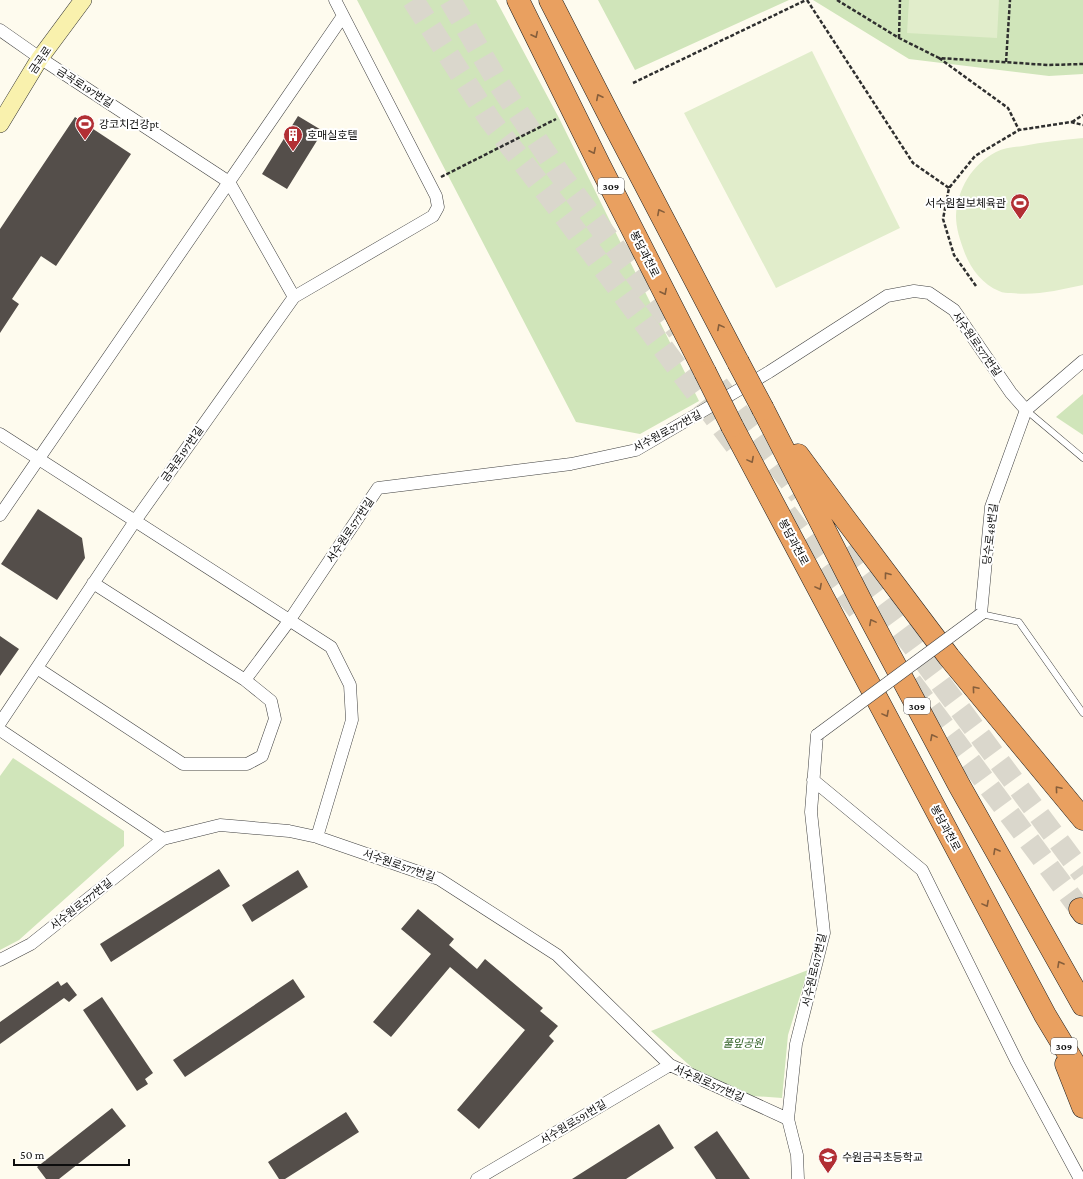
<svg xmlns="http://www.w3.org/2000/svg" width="1083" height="1179" viewBox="0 0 1083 1179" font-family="'Crimson Pro','Noto Sans KR',serif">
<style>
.green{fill:#d0e5ba}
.pitch{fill:#e1edcb}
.building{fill:#544e4a}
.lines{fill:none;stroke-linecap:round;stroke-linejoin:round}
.highway-tunnel{stroke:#dad7cc;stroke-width:22;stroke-dasharray:22 11;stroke-linecap:butt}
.lane-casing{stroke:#404040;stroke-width:7}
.street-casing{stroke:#404040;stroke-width:13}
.secondary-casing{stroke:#2f2f2f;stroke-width:18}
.highway-casing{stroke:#1e1e1e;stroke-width:23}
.path{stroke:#2f2f2f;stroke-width:2.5;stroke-dasharray:4 2;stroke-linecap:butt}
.lane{stroke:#fff;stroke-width:6}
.street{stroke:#fff;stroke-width:12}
.secondary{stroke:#f9f1ad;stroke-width:17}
.highway{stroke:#e9a060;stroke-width:22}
.street-bridge-casing{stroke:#404040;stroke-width:13;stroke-linecap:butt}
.highway-bridge-casing{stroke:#1e1e1e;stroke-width:23;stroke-linecap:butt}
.street-bridge{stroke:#fff;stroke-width:12}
.highway-bridge{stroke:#e9a060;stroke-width:22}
.oneway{stroke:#865e3b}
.labels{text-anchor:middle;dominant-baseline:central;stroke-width:4;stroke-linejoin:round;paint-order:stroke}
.shield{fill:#fff;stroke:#565656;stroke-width:1}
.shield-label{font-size:10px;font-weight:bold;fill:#0d0d0d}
.street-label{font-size:11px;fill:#0d0d0d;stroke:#fff}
.poi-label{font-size:11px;fill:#0d0d0d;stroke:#fff;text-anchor:start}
.park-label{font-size:11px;font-style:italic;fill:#2e5f22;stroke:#fff}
</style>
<rect width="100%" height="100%" fill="#fefbee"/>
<path class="green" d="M357 0H496L559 118 699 401 640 434 576 422Z
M598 0H789L635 70Z
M813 0H1083V74L1049 76 909 59Z
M1083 394V435L1056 417Z
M13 758 124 831V846L19 940 0 950V776Z
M808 970 788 1035 782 1098 753 1096 697 1072 651 1031Z"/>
<path class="pitch" d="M909 0H999L997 38 907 33Z
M812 51 900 228 776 288 684 113Z
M1083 138V285C1059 290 1036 296 1011 293 1007 293 1003 293 999 291 982 284 970 268 964 251 960 240 956 228 956 216 957 190 972 164 996 152 1004 148 1014 147 1023 146 1043 142 1063 140 1083 138Z"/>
<path class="building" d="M298 116 323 131 287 189 262 174Z
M75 117 131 154 56 266 41 256 12 299 19 304 0 333V229Z
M38 509 82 538 85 558 57 600 1 564Z
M0 636 19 649 0 676Z
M219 869 230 886 111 962 100 944Z
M298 870 308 887 252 922 242 905Z
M418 909 454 939 449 945 477 969 485 959 543 1008 540 1011 558 1026 549 1036 554 1041 479 1129 457 1110 525 1030 450 967 391 1037 373 1022 431 954 401 929Z
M293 979 305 997 185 1077 173 1060Z
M58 981 61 986 67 982 77 995 69 1002 64 998 0 1044V1022Z
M102 997 153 1073 145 1079 148 1084 137 1091 83 1010Z
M112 1108 126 1126 59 1179H46L37 1167Z
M346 1112 359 1132 285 1179H279L268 1162Z
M659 1124 674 1148 626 1179H572Z
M717 1131 750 1179H716L694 1147Z"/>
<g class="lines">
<path class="highway-tunnel" d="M413 0 490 120 566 218 736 446
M450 0 499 84 559 173 678 331
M718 385 800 495
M786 513 861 614
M842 551 1083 874
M911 682 1080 909"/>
<g class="lane-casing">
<path id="lane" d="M1026 410 1083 458
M981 614 1019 622 1083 713"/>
</g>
<g class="street-casing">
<path id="street" d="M0 30 40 58 229 182 294 297
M0 434 331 647 350 685 352 720 317 837
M0 515 343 16
M981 614 991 507 1026 410 1083 361
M37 668 183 764H247L262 756 275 719 271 701 245 680 93 583
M245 680 289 621 378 488 571 464 636 450 769 372 887 296 914 291 929 293 954 310 1011 393 1026 410
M0 723 135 521 294 297 433 216 438 207 436 196 335 0
M0 730 163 839
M813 780 922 870 1017 1062 1080 1179
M0 960 31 944 163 839 220 825 289 831 317 837 439 879 557 955 670 1065 788 1119
M477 1179 670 1065
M798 1179 797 1155 788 1119 796 1044 824 933 811 812 817 735"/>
</g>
<g class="secondary-casing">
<path id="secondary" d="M0 124 40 58 83 0"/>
</g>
<g class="highway-casing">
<path id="highway" d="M518 0 599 164 705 372
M550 0 613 123 738 362
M763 409 862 603 959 785 1083 1005
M732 426 1045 1015 1083 1078
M798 455 843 516 949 657 1083 819
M1080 909 1083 913
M1066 1064 1083 1107"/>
</g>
<path class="path" d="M807 0 913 163 949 188
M837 0 899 38 939 58 1049 65 1083 64
M899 38 900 0
M939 58 1008 108 1019 130
M1006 62 1010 0
M633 83 806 0
M1072 122 1083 115
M441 177 556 119
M976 286 954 255 943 219 949 188 975 156 1019 130 1071 122 1083 125"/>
<use href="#lane" class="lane"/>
<use href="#street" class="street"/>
<use href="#secondary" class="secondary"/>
<use href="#highway" class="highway"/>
<g class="street-bridge-casing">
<path id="street-bridge" d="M817 735 981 614"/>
</g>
<g class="highway-bridge-casing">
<path id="highway-bridge" d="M738 362 763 409
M705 372 732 426"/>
</g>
<use href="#street-bridge" class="street-bridge"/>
<use href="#highway-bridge" class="highway-bridge"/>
</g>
<defs><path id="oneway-chevron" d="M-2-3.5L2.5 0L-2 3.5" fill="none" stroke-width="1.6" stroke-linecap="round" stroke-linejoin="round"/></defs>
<g class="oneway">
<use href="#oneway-chevron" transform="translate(535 35) rotate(64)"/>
<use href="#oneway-chevron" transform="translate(599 97) rotate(-117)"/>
<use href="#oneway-chevron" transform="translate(593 151) rotate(64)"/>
<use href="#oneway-chevron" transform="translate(660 212) rotate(-118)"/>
<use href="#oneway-chevron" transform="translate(664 292) rotate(63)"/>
<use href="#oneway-chevron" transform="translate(720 327) rotate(-118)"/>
<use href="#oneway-chevron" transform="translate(751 460) rotate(62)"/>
<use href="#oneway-chevron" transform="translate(887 575) rotate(-127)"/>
<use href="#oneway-chevron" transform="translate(819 587) rotate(62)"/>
<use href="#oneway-chevron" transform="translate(872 622) rotate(-118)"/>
<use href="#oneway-chevron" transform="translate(975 689) rotate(-130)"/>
<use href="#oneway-chevron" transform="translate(886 714) rotate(62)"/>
<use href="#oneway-chevron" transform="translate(933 737) rotate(-118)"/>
<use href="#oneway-chevron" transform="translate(1058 789) rotate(-130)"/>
<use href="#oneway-chevron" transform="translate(996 851) rotate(-119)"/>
<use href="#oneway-chevron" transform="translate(986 904) rotate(62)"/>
<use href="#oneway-chevron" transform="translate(1060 964) rotate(-119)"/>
</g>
<defs>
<g id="stadium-pin" transform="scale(1)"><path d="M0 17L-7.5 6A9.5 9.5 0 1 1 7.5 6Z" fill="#b22f34" stroke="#fff"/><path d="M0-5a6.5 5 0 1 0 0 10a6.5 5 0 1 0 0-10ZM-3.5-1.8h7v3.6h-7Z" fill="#fff"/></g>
<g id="building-pin" transform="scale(1)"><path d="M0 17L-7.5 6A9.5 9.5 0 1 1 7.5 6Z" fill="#b22f34" stroke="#fff"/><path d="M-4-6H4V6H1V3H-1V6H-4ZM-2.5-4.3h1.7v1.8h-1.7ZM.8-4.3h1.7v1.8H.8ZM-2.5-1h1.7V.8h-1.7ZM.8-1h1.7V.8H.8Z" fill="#fff"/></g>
<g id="school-pin" transform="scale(1)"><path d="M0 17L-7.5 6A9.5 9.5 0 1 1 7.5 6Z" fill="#b22f34" stroke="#fff"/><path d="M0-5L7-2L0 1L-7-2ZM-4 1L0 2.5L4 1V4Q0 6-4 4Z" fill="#fff"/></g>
</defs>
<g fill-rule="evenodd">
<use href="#stadium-pin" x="85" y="124"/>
<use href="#building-pin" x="293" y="135"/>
<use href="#stadium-pin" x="1020" y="203"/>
<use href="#school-pin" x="828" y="1157"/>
</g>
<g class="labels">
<g class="shield">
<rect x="598" y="178" width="26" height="16" rx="3"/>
<rect x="904" y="698" width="26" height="16" rx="3"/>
<rect x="1051" y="1038" width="26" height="16" rx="3"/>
</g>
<g class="shield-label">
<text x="611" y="186">309</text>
<text x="917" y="706">309</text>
<text x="1064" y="1046">309</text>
</g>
<g class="street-label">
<text transform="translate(40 60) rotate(-56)">금곡로</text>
<text transform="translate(85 87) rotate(33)">금곡로197번길</text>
<text transform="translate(645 254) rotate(63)">봉담과천로</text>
<text transform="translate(977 344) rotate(55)">서수원로577번길</text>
<text transform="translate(667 431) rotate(-28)">서수원로577번길</text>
<text transform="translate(182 454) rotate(-55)">금곡로197번길</text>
<text transform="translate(350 530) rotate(-56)">서수원로577번길</text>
<text transform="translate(990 534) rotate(-83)">당수로48번길</text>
<text transform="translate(794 542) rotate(62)">봉담과천로</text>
<text transform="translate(946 828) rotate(62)">봉담과천로</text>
<text transform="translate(399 865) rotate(19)">서수원로577번길</text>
<text transform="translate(81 904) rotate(-38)">서수원로577번길</text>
<text transform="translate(814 970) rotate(-77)">서수원로617번길</text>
<text transform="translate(709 1083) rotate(24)">서수원로577번길</text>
<text transform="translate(573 1122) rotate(-31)">서수원로591번길</text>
</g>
<g class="poi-label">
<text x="99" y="124">강코치건강pt</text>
<text x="307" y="135">호매실호텔</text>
<text x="1006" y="203" text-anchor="end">서수원칠보체육관</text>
<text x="842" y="1157">수원금곡초등학교</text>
</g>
<g class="park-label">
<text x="743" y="1043">풀잎공원</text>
</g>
</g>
<path d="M14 1159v6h115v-6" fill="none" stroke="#0d0d0d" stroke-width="2"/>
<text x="20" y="1159" font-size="12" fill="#0d0d0d" stroke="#ffffff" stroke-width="3" paint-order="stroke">50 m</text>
</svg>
